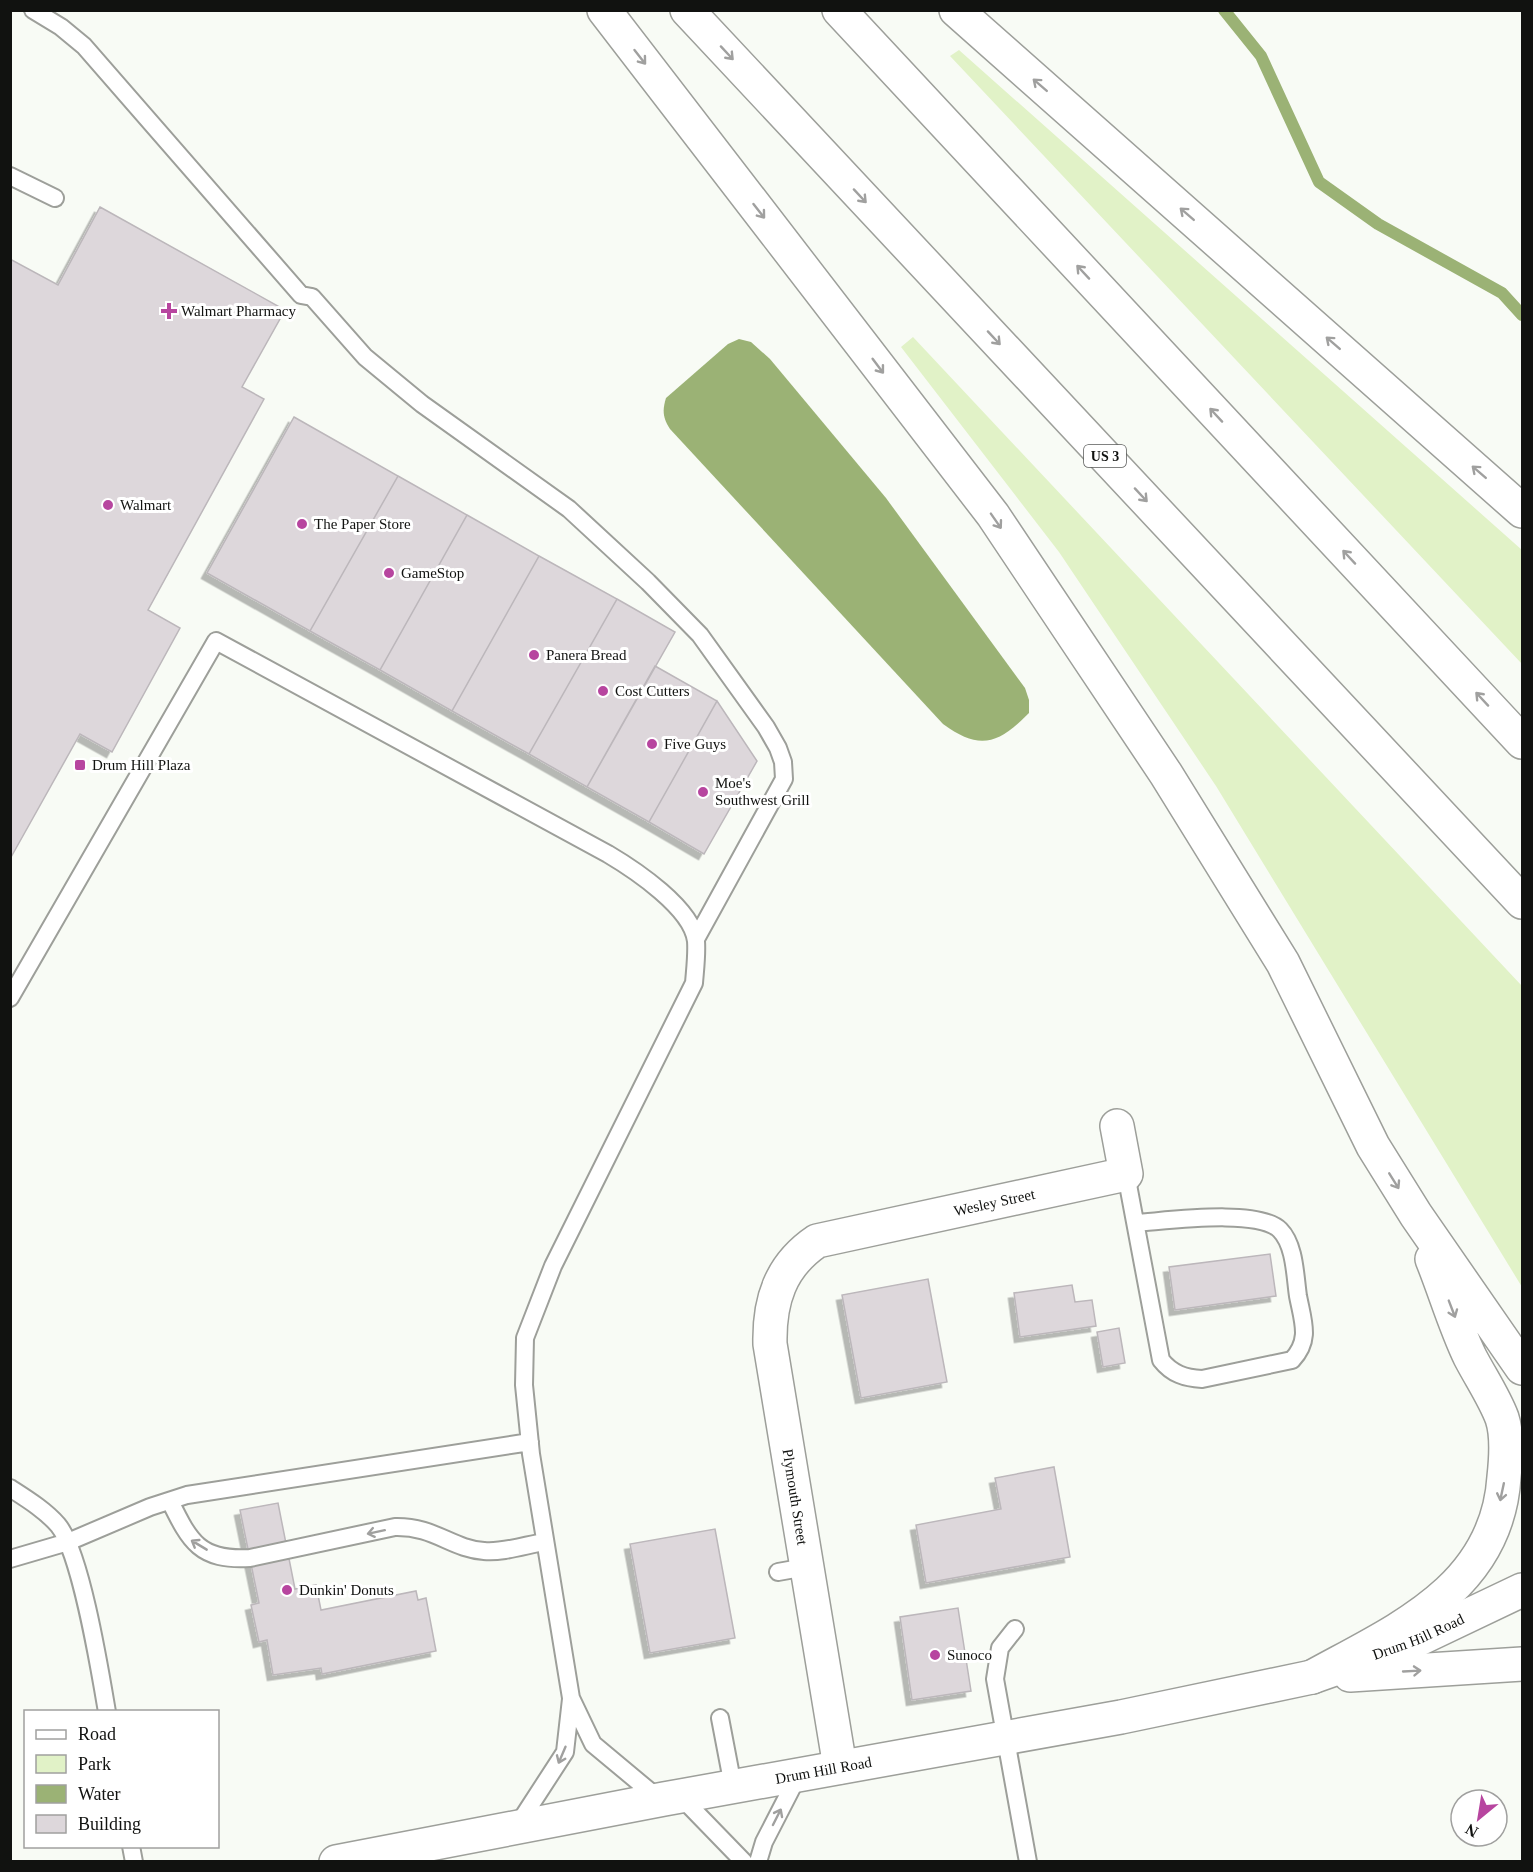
<svg xmlns="http://www.w3.org/2000/svg" width="1533" height="1872" viewBox="0 0 1533 1872" font-family="Georgia,serif">
<style>
.green{fill:#e1f2c7}
.water{fill:#9bb275}
.lines{fill:none;stroke-linecap:round;stroke-linejoin:round}
.stream{stroke:#9bb275;stroke-width:12}
.building{fill:#ddd7db;stroke:#bcb7bb;stroke-width:1.5;filter:url(#shadow)}
.lane-casing{stroke:#9d9f9a;stroke-width:20}
.street-casing{stroke:#9d9f9a;stroke-width:36}
.secondary-casing{stroke:#9d9f9a;stroke-width:36}
.highway-casing{stroke:#9d9f9a;stroke-width:36}
.lane{stroke:#fff;stroke-width:16}
.street{stroke:#fff;stroke-width:33}
.secondary{stroke:#fff;stroke-width:33}
.highway{stroke:#fff;stroke-width:33}
.oneway{stroke:#a0a09f}
.poi-dot{fill:#b7459f;stroke:#fff;stroke-width:2}
.labels{text-anchor:middle;dominant-baseline:central;stroke-width:6;stroke-linejoin:round;paint-order:stroke}
.shield{fill:#fff;stroke:#585958;stroke-width:1.5}
.shield-label{font-size:14px;font-weight:bold;fill:#111210}
.poi-label{font-size:15px;fill:#111210;stroke:#fff;text-anchor:start}
.street-label{font-size:15px;fill:#111210;stroke:#fff}
</style>
<defs>
<filter id="shadow"><feDropShadow dx="-5.5" dy="5.5" stdDeviation="0" flood-color="#0004"/></filter>
</defs>
<rect width="100%" height="100%" fill="#f8fbf5"/>
<path class="green" d="M959 50 1522 550V664L950 56Z
M913 337 1522 986V1287L1216 786 1059 552 901 347Z"/>
<path class="water" d="M739 339 751 342 770 359 886 498 1025 688 1029 700V713C998 744 980 751 943 724L670 429C663 418 662 411 666 398L728 344Z"/>
<g class="lines">
<path class="stream" d="M1224 10 1261 56 1319 182 1378 224 1502 293 1522 315"/>
</g>
<path class="building" d="M100 207 285 310 242 387 264 399 148 610 180 628 112 752 80 734 10 859V259L58 285Z
M294 417 398 476 310 631 207 573Z
M398 476 467 515 380 670 310 631Z
M467 515 539 556 452 711 380 670Z
M539 556 617 599 529 754 452 711Z
M617 599 675 632 587 787 529 754Z
M655 666 717 701 649 822 587 787Z
M717 701 757 761 704 854 649 822Z
M1270 1254 1276 1296 1175 1310 1169 1267Z
M928 1279 947 1382 861 1398 842 1295Z
M1072 1285 1075 1302 1092 1300 1096 1326 1020 1337 1014 1293Z
M1119 1328 1125 1363 1103 1367 1097 1332Z
M1054 1467 1070 1557 926 1583 916 1525 1001 1509 995 1478Z
M278 1503 295 1589 316 1585 321 1610 416 1591 418 1600 426 1598 436 1651 322 1674 321 1668 273 1675 267 1640 259 1642 251 1605 259 1603 240 1510Z
M715 1529 735 1638 650 1653 630 1544Z
M958 1608 971 1691 912 1700 900 1617Z"/>
<g class="lines">
<g class="lane-casing">
<path id="lane" d="M33 10 61 27 84 46 301 295 312 297 365 357 422 404 569 509 648 582 700 635 766 727 778 748 783 762 784 779 696 939
M10 176 55 198
M10 998 216 641 608 854C635 870 692 908 696 941 697 955 695 970 694 983L553 1266 525 1338 524 1385 531 1454 571 1698 593 1744 659 1799
M1126 1174 1161 1360C1172 1374 1185 1378 1202 1379L1292 1360C1311 1340 1303 1322 1298 1296 1295 1276 1295 1245 1280 1230 1258 1208 1167 1221 1136 1223
M10 1488C27 1499 45 1510 58 1525 81 1553 100 1671 107 1712
M170 1501C190 1542 200 1561 250 1558L395 1527C434 1526 452 1549 484 1551 502 1553 526 1545 544 1542
M10 1559 68 1542 150 1507 187 1495 530 1442
M778 1572 806 1567
M1015 1629 1000 1648 995 1679 1028 1862
M720 1718 733 1786
M680 1796 744 1862
M517 1826 565 1752 571 1699
M131 1846 134 1862
M758 1862 764 1842 799 1774"/>
</g>
<g class="street-casing">
<g id="street">
<path id="s1" d="M840 1767 770 1344C769 1301 780 1266 817 1241L1126 1174 1117 1126"/>
</g>
</g>
<g class="secondary-casing">
<g id="secondary">
<path d="M1350 1675 1522 1664"/>
<path id="s2" d="M336 1862 664 1799 1121 1717 1312 1677 1419 1639 1522 1590"/>
</g>
</g>
<g class="highway-casing">
<path id="highway" d="M604 10 993 515 1166 774 1283 963 1373 1146 1416 1215 1522 1368
M687 10 1522 902
M839 10 1522 742
M956 10 1522 511
M1312 1677C1397 1630 1497 1589 1504 1477 1506 1459 1508 1436 1502 1418 1494 1397 1481 1378 1470 1357 1455 1326 1445 1291 1432 1259"/>
</g>
<use href="#lane" class="lane"/>
<use href="#street" class="street"/>
<use href="#secondary" class="secondary"/>
<use href="#highway" class="highway"/>
</g>
<defs><path id="oneway-shaft" d="M-6 0H5M1.5-3L5.5 0L1.5 3" fill="none" stroke-width="1.6" stroke-linecap="round" stroke-linejoin="round" transform="scale(1.5)"/></defs>
<g class="oneway">
<use href="#oneway-shaft" transform="translate(727 53) rotate(47)"/>
<use href="#oneway-shaft" transform="translate(640 57) rotate(52)"/>
<use href="#oneway-shaft" transform="translate(1040 85) rotate(-139)"/>
<use href="#oneway-shaft" transform="translate(860 196) rotate(47)"/>
<use href="#oneway-shaft" transform="translate(759 211) rotate(52)"/>
<use href="#oneway-shaft" transform="translate(1187 214) rotate(-139)"/>
<use href="#oneway-shaft" transform="translate(1083 272) rotate(-133)"/>
<use href="#oneway-shaft" transform="translate(994 338) rotate(47)"/>
<use href="#oneway-shaft" transform="translate(1333 343) rotate(-139)"/>
<use href="#oneway-shaft" transform="translate(878 366) rotate(53)"/>
<use href="#oneway-shaft" transform="translate(1216 415) rotate(-133)"/>
<use href="#oneway-shaft" transform="translate(1479 472) rotate(-139)"/>
<use href="#oneway-shaft" transform="translate(1141 495) rotate(47)"/>
<use href="#oneway-shaft" transform="translate(996 521) rotate(55)"/>
<use href="#oneway-shaft" transform="translate(1349 557) rotate(-133)"/>
<use href="#oneway-shaft" transform="translate(1482 699) rotate(-133)"/>
<use href="#oneway-shaft" transform="translate(1394 1181) rotate(58)"/>
<use href="#oneway-shaft" transform="translate(1452 1309) rotate(69)"/>
<use href="#oneway-shaft" transform="translate(1502 1492) rotate(102)"/>
<use href="#oneway-shaft" transform="translate(376 1532) rotate(168)"/>
<use href="#oneway-shaft" transform="translate(199 1545) rotate(-149)"/>
<use href="#oneway-shaft" transform="translate(1412 1671) rotate(-3)"/>
<use href="#oneway-shaft" transform="translate(562 1755) rotate(113)"/>
<use href="#oneway-shaft" transform="translate(777 1817) rotate(-63)"/>
</g>
<g class="poi-dot">
<path d="M166 302h6v6h6v6h-6v6h-6v-6h-6v-6h6z"/>
<circle cx="108" cy="505" r="6"/>
<circle cx="302" cy="524" r="6"/>
<circle cx="389" cy="573" r="6"/>
<circle cx="534" cy="655" r="6"/>
<circle cx="603" cy="691" r="6"/>
<circle cx="652" cy="744" r="6"/>
<rect x="74" y="759" width="12" height="12" rx="3"/>
<circle cx="703" cy="792" r="6"/>
<circle cx="287" cy="1590" r="6"/>
<circle cx="935" cy="1655" r="6"/>
</g>
<g class="labels">
<rect class="shield" x="1084" y="445" width="42" height="22" rx="4.5"/>
<g class="shield-label">
<text x="1105" y="456">US 3</text>
</g>
<g class="poi-label">
<text x="181" y="311">Walmart Pharmacy</text>
<text x="120" y="505">Walmart</text>
<text x="314" y="524">The Paper Store</text>
<text x="401" y="573">GameStop</text>
<text x="546" y="655">Panera Bread</text>
<text x="615" y="691">Cost Cutters</text>
<text x="664" y="744">Five Guys</text>
<text x="92" y="765">Drum Hill Plaza</text>
<text x="715" y="783">Moe's<tspan x="715" dy="17">Southwest Grill</tspan></text>
<text x="299" y="1590">Dunkin' Donuts</text>
<text x="947" y="1655">Sunoco</text>
</g>
<g class="street-label">
<text stroke="none"><textPath href="#s1" startOffset="729">Wesley Street</textPath></text>
<text transform="translate(795 1497) rotate(81)">Plymouth Street</text>
<text stroke="none"><textPath href="#s2" startOffset="1107">Drum Hill Road</textPath></text>
<text stroke="none"><textPath href="#s2" startOffset="496">Drum Hill Road</textPath></text>
</g>
</g>
<rect width="1533" height="1872" fill="none" stroke="#111210" stroke-width="24"/>
<rect x="24" y="1710" width="195" height="138" fill="#ffffff" stroke="#a0a09f" stroke-width="1.5"/>
<rect x="36" y="1730" width="30" height="9" fill="#ffffff" stroke="#a0a09f" stroke-width="1.5"/>
<text x="78" y="1740" font-size="18" fill="#111210">Road</text>
<rect x="36" y="1755" width="30" height="18" fill="#e1f2c7" stroke="#a0a09f" stroke-width="1.5"/>
<text x="78" y="1770" font-size="18" fill="#111210">Park</text>
<rect x="36" y="1785" width="30" height="18" fill="#9bb275" stroke="#a0a09f" stroke-width="1.5"/>
<text x="78" y="1800" font-size="18" fill="#111210">Water</text>
<rect x="36" y="1815" width="30" height="18" fill="#ddd7db" stroke="#a0a09f" stroke-width="1.5"/>
<text x="78" y="1830" font-size="18" fill="#111210">Building</text>
<g transform="translate(1479 1818) rotate(210)"><circle r="28" fill="#ffffff" stroke="#a0a09f" stroke-width="1.5"/>
<path d="M0-4.5L10 22L0 15L-10 22Z" fill="#b7459f"/>
<text y="-9" font-size="16" font-weight="bold" text-anchor="middle" fill="#111210">N</text>
</g>
</svg>
